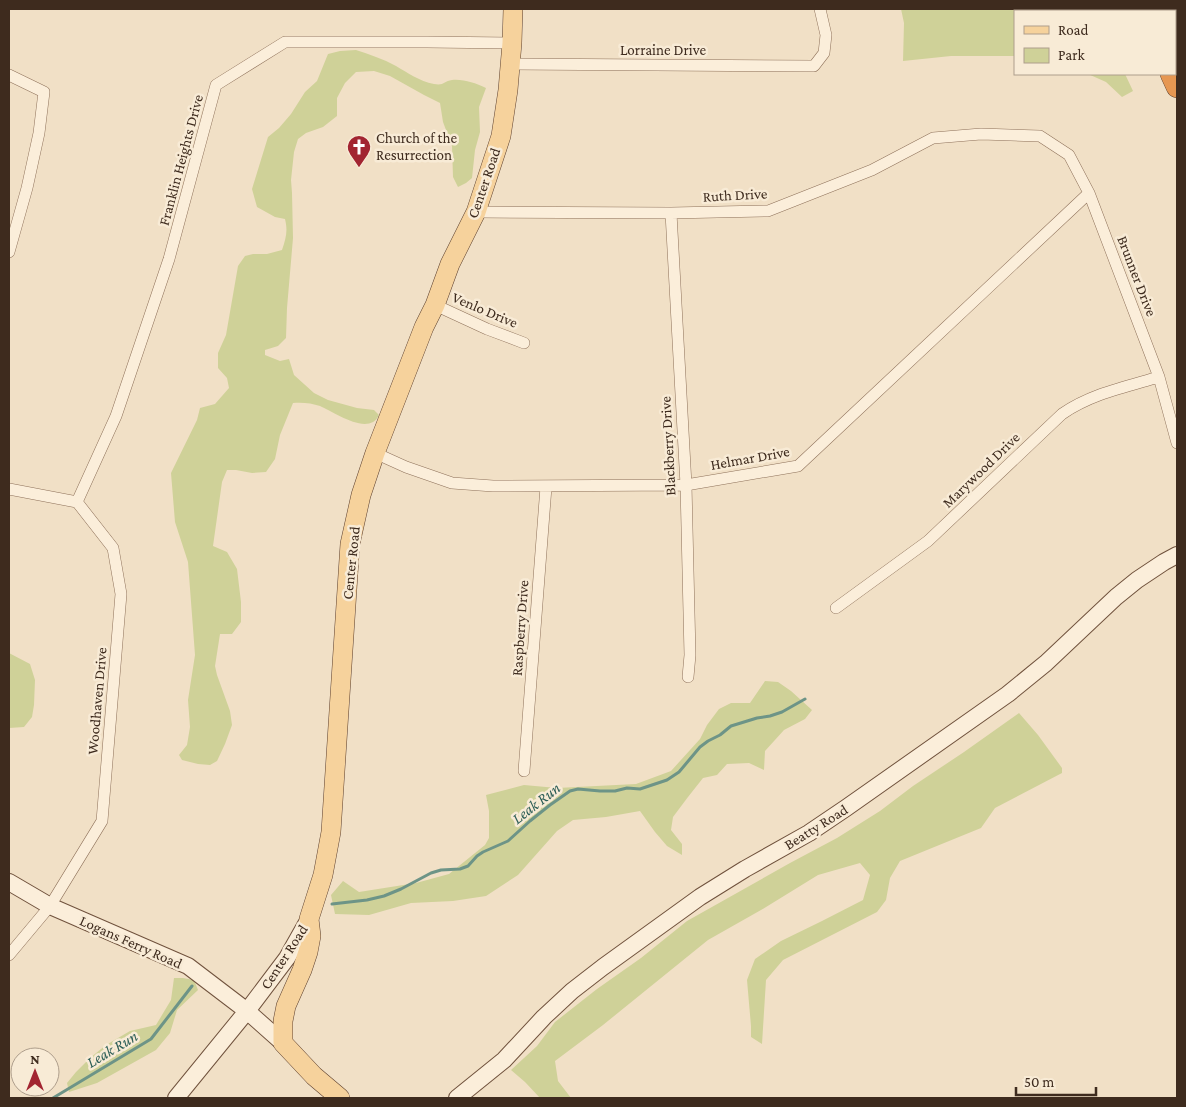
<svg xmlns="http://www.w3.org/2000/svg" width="1186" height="1107" viewBox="0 0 1186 1107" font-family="'Crimson Pro',serif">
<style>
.green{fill:#cfd198}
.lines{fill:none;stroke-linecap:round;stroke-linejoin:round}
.stream{stroke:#6d9487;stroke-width:3}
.street-casing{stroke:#8e715a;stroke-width:12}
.secondary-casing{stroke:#70523d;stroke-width:18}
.primary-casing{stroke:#5c3f2e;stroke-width:20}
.highway-casing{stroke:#5c3f2e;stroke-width:22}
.street{stroke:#fbeeda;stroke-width:11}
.secondary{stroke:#fbeeda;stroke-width:16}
.primary{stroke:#f6d29c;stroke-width:19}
.highway{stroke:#e69752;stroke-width:21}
.labels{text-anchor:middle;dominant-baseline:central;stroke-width:5;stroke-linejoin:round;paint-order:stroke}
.street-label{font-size:15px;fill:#3e2b1e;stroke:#f8ebd6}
.poi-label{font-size:15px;fill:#3e2b1e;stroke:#f8ebd6;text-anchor:start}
.water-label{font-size:16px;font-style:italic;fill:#2d5e57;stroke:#f8ebd6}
</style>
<rect width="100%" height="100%" fill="#f1e0c6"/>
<path class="green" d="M901 9H1091L1092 11H1015V56H951L903 61 904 23Z
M356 50C369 54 383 59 396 66 408 73 419 81 434 84 444 86 444 81 452 80 464 79 475 83 486 88L479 107 480 132 475 150 472 178 466 183 458 187 453 177 452 146 443 122 440 103 424 95 390 76 374 71 356 72 345 83 337 98V116L323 127 306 133 298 139 294 152 291 180 292 193 293 238 287 308 286 338 278 346 265 350V355L280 361 289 359 294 375 314 393 328 400 357 408 374 410 379 415C369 437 334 412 320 406 312 403 301 402 293 403L280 435 275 459 266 472 252 473 236 470H227L222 482 213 546 227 552 237 569 241 602V622L232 634H220L215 666 217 675 230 711 232 725 225 744 217 761 210 765 198 764 182 760 179 755 187 745 190 727 188 700 195 655 188 562 175 522 171 473 197 420 200 408 215 404 229 388 227 378 218 368V353L226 335 238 266 245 256 253 254H267L282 250C286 238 288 231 285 219L275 217 257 207 252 189 268 137 279 128 291 114 305 92 317 81 328 54 340 51Z
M1088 74H1125L1133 91 1122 97 1106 82Z
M9 653 30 664 35 680 34 705 32 717 24 727 9 728Z
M765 681 778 682 791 691 812 710 805 719 784 730 765 751 764 770 749 763 727 764 717 775 703 778 688 797 673 817 671 830 682 844V855L667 846 655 832 640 811 606 817 573 820 557 831 518 875 486 896 453 901 411 903 369 915 335 914 331 895 343 881 359 892 416 883 449 874 485 845 489 838V811L486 795 524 785 557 788 636 784 671 771 700 739 707 725 719 709 731 703H750Z
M1019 713 1038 735 1062 768V773L995 808 981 828 900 861 890 878 886 900 877 912 783 960 766 980 762 1044 751 1037V1026L747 980 755 959 781 941 822 921 863 900 870 875 860 863 818 875 761 910 708 940 603 1025 555 1061 558 1081 571 1098H540L525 1082 511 1070 537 1046 555 1022 597 989 641 958 687 921 790 863 837 838 880 811 913 786 964 752Z
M174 978H183L194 980 198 990 177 1010 170 1033 156 1050 97 1083 69 1092 67 1083 76 1072 90 1058 106 1045 130 1031 156 1025 171 1000Z"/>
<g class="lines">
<path class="stream" d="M332 904 367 900 384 896 401 889 431 873 441 870 460 869 468 866 477 856 483 852 508 841 530 821 550 805 570 791 578 789 600 791H615L627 788 640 789 667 780 679 772 700 747 708 741 720 735 731 726 757 718 770 716 782 712 805 699
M53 1098 151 1039 192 986"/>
<g class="street-casing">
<path id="street" d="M510 64 814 66 824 53 826 35 820 9
M9 75 44 92 39 133 27 188 9 252
M476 212 671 213 768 211 872 170 933 138 981 134 1040 136 1069 155 1089 193 1159 377 1177 443
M671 213 686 485 690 655 688 677
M435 305 487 329 524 343
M375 453 406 467 452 483 493 486 686 485 798 466 1089 193
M9 489 77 502 113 548 121 594 102 821 50 906 9 955
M77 502 116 416 169 259 216 85 285 42H427L512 43
M836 608 928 541 1062 414C1091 394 1125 387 1159 377
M524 771 546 487"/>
</g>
<g class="secondary-casing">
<path id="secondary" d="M9 882 50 906 188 966 247 1011 283 1043
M176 1098 247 1011 287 958 309 919
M457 1098 504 1060 544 1017 572 991 603 967 700 897 745 869 809 833 846 808 1008 694 1046 663 1116 597 1137 580 1164 562 1177 555"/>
</g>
<g class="primary-casing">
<path id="primary" d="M340 1098 314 1076 283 1043V1021L286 1006 302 970 308 952 311 936 309 919 323 875 331 832 350 544 361 495 375 453 424 327 435 305 450 264 476 212 501 136 508 90 512 43 513 9"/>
</g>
<g class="highway-casing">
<path id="highway" d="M1137 9 1138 11
M1157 9 1158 11
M1175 43 1177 48
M1171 74 1177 87"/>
</g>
<use href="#street" class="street"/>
<use href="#secondary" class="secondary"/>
<use href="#primary" class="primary"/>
<use href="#highway" class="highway"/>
</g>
<defs>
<g id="church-pin" transform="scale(1.25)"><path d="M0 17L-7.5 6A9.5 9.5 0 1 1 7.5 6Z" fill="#a22531" stroke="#f8ebd6"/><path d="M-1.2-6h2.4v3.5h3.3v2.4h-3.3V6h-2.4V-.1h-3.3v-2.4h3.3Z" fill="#fff"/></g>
</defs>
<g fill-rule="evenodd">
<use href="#church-pin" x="359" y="147"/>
</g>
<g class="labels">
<g class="street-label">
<text x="663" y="50">Lorraine Drive</text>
<text transform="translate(181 160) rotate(-75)">Franklin Heights Drive</text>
<text transform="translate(484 183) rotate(-71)">Center Road</text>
<text transform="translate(735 195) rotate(-3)">Ruth Drive</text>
<text transform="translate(1137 276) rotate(69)">Brunner Drive</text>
<text transform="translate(485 310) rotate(23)">Venlo Drive</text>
<text transform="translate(668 446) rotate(-93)">Blackberry Drive</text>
<text transform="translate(750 458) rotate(-10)">Helmar Drive</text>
<text transform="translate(981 470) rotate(-44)">Marywood Drive</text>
<text transform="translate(351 563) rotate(-84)">Center Road</text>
<text transform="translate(520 628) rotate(-86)">Raspberry Drive</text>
<text transform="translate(97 701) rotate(-85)">Woodhaven Drive</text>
<text transform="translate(816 827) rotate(-32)">Beatty Road</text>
<text transform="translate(131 942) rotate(24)">Logans Ferry Road</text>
<text transform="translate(284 957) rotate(-57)">Center Road</text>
</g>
<g class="poi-label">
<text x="376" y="138">Church of the<tspan x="376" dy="17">Resurrection</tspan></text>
</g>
<g class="water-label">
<text transform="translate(536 803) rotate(-38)">Leak Run</text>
<text transform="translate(112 1049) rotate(-31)">Leak Run</text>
</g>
</g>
<rect width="1186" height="1107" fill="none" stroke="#3e2b1e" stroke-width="20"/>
<rect x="1014" y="10" width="162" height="65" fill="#f8ebd6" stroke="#ae9e8c"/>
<rect x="1024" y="26" width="25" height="8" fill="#f6d29c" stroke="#ae9e8c"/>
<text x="1058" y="35" font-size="15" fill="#3e2b1e">Road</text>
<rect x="1024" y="48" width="25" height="15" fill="#cfd198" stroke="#ae9e8c"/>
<text x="1058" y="60" font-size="15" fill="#3e2b1e">Park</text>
<g transform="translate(35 1072)"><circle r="24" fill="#f8ebd6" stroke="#ae9e8c"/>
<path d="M0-4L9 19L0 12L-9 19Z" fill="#a22531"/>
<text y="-8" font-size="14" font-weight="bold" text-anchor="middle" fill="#3e2b1e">N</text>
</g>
<path d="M1016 1087v8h80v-8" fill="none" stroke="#3e2b1e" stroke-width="2.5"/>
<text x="1024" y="1087" font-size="15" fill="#3e2b1e" stroke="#f8ebd6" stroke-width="4" paint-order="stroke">50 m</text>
</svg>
